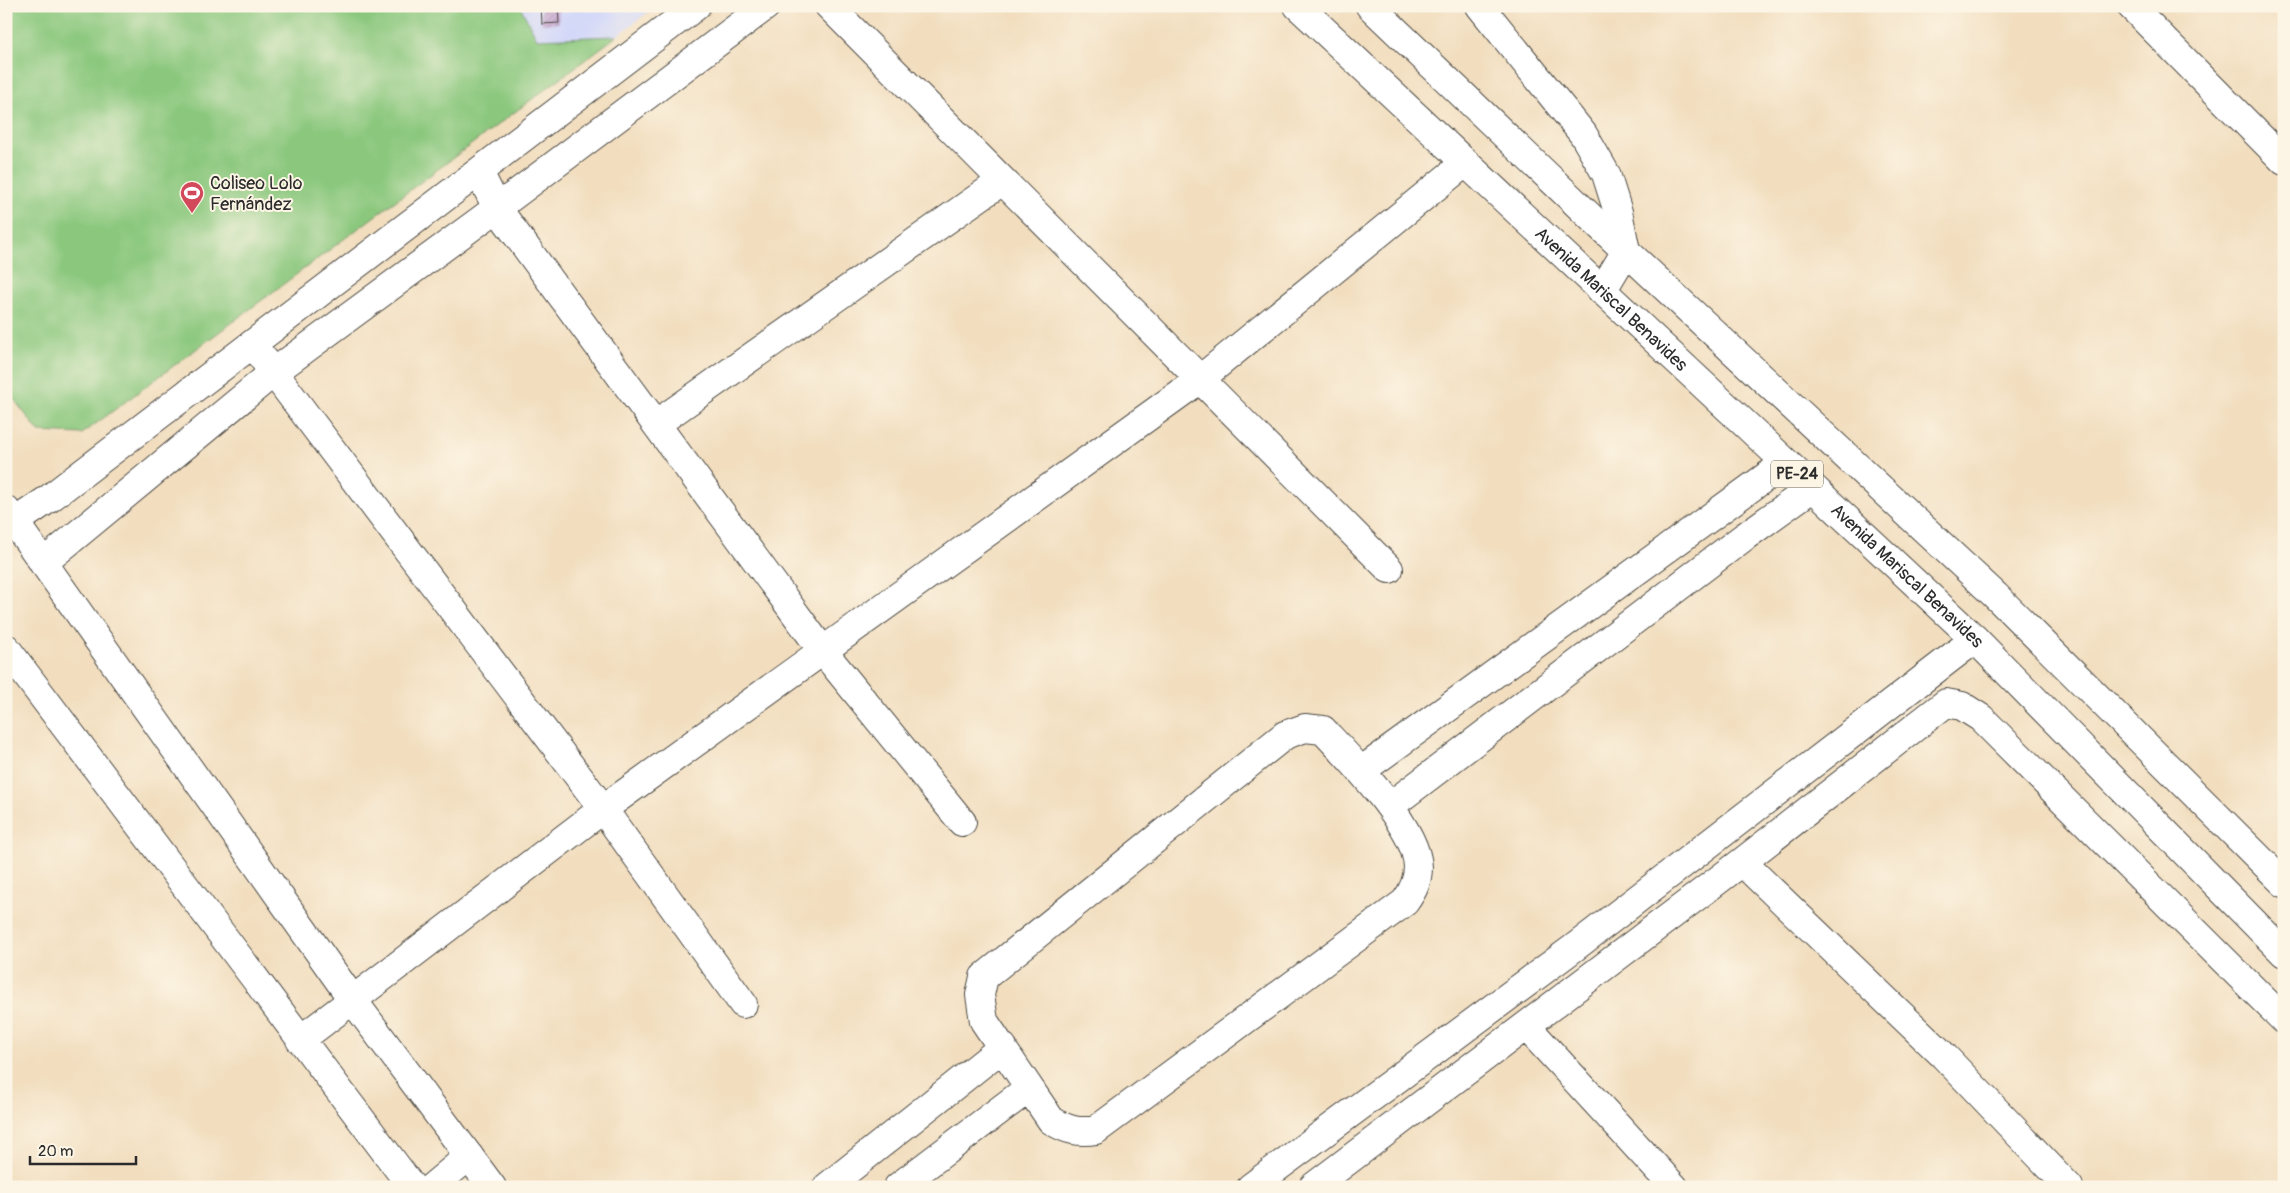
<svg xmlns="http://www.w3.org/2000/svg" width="2290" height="1193" viewBox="0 0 2290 1193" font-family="Pangolin,sans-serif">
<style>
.built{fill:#d3d8f9}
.pitch{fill:#8bc87e;stroke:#5b7a54}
.building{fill:url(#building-hatch)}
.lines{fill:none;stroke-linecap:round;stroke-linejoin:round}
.minor-casing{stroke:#494641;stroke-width:30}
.tertiary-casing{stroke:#494641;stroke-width:30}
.trunk-casing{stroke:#494641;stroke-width:30}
.minor{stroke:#fff;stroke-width:28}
.tertiary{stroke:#fff;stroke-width:28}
.trunk{stroke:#fff;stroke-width:28}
.labels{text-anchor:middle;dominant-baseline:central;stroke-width:4;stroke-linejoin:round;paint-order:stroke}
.shield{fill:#fcf5e5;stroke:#6a6863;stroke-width:1}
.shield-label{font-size:16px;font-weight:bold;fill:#2b2b2b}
.poi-label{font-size:18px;fill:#2b2b2b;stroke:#fcf5e5;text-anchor:start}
.street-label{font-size:18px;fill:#2b2b2b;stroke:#fcf5e5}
</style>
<defs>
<pattern id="building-hatch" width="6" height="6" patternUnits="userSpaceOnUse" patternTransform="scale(1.25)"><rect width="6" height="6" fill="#c7a9d4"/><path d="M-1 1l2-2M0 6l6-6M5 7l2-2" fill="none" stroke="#a28aac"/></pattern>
</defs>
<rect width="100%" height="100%" fill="#fcf5e5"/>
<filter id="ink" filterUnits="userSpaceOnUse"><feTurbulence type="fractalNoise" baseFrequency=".02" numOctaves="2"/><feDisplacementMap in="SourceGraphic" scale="10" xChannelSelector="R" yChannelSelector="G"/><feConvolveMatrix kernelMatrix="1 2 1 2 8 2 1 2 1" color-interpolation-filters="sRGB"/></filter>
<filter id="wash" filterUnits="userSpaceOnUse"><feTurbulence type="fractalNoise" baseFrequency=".0096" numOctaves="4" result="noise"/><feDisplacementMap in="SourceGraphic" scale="20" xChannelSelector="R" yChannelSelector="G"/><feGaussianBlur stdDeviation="1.12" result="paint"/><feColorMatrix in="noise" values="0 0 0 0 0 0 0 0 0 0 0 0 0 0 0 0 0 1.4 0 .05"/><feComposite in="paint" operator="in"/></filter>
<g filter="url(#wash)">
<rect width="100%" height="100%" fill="#f2debf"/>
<path class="built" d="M520 6H656L617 36 537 39Z"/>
<path class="pitch" d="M6 6H520L537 39 617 36 82 434 39 432 6 389Z"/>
<g id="blocks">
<path class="building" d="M541 6H558L559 23 542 24Z"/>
</g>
</g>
<g filter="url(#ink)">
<use href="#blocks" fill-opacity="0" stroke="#494641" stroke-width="1"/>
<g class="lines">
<g class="minor-casing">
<path id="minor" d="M829 6 1389 569
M1480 6 1583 134 1606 174 1618 212 1626 251 1602 291
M2131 6 2284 161
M479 172 497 208 822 650 962 822
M262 357 603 809 743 1004
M656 424 1002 181
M6 528 50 498 696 6
M43 563 274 372 497 208 766 6
M6 648 412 1187
M1305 728 1323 730C1350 759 1417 827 1418 867 1418 881 1413 891 1405 902L1096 1130C1079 1133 1066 1130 1051 1120L984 1021 980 995 984 977 1285 735Z
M1361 771 1785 463
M1390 806 1744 537 1812 488
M1742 862 1944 1056 2069 1187
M1526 1026 1674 1187
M300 1040 603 809 1199 380 1465 163
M432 1187 469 1156
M827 1187 1003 1047
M898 1187 1029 1088
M1251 1187 1575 947 1975 639
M1313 1187 1742 862 1946 703 1962 706 1981 718 2284 1020"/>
</g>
<g class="tertiary-casing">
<path id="tertiary" d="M6 510 352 999 492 1187"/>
</g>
<g class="trunk-casing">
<g id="trunk">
<path id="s1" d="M1298 6 1975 639 2284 953"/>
<path d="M1370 6 1626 251 1996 596 2284 883"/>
</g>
</g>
<use href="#minor" class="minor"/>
<use href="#tertiary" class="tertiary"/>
<use href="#trunk" class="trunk"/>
</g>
</g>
<defs>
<g id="stadium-pin" transform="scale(1.25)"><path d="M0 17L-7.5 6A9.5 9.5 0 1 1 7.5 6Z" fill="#d1495b" stroke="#fcf5e5"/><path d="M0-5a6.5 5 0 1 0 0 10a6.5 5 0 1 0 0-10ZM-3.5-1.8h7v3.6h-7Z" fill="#fff"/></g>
</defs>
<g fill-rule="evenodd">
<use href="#stadium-pin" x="192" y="193"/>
</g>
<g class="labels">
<rect class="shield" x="1771" y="460.5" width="52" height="27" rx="4"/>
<g class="shield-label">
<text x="1797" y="474">PE-24</text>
</g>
<g class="poi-label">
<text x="210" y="183">Coliseo Lolo<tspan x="210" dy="21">Fernández</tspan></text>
</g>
<g class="street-label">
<text stroke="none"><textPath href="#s1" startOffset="429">Avenida Mariscal Benavides</textPath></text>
<text stroke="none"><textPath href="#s1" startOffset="834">Avenida Mariscal Benavides</textPath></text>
</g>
</g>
<rect width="2290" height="1193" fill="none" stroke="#fcf5e5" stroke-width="25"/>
<path d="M30 1156v8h106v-8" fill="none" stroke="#2b2b2b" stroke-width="2.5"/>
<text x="38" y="1156" font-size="15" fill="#2b2b2b" stroke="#fcf5e5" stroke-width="4" paint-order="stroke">20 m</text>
</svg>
